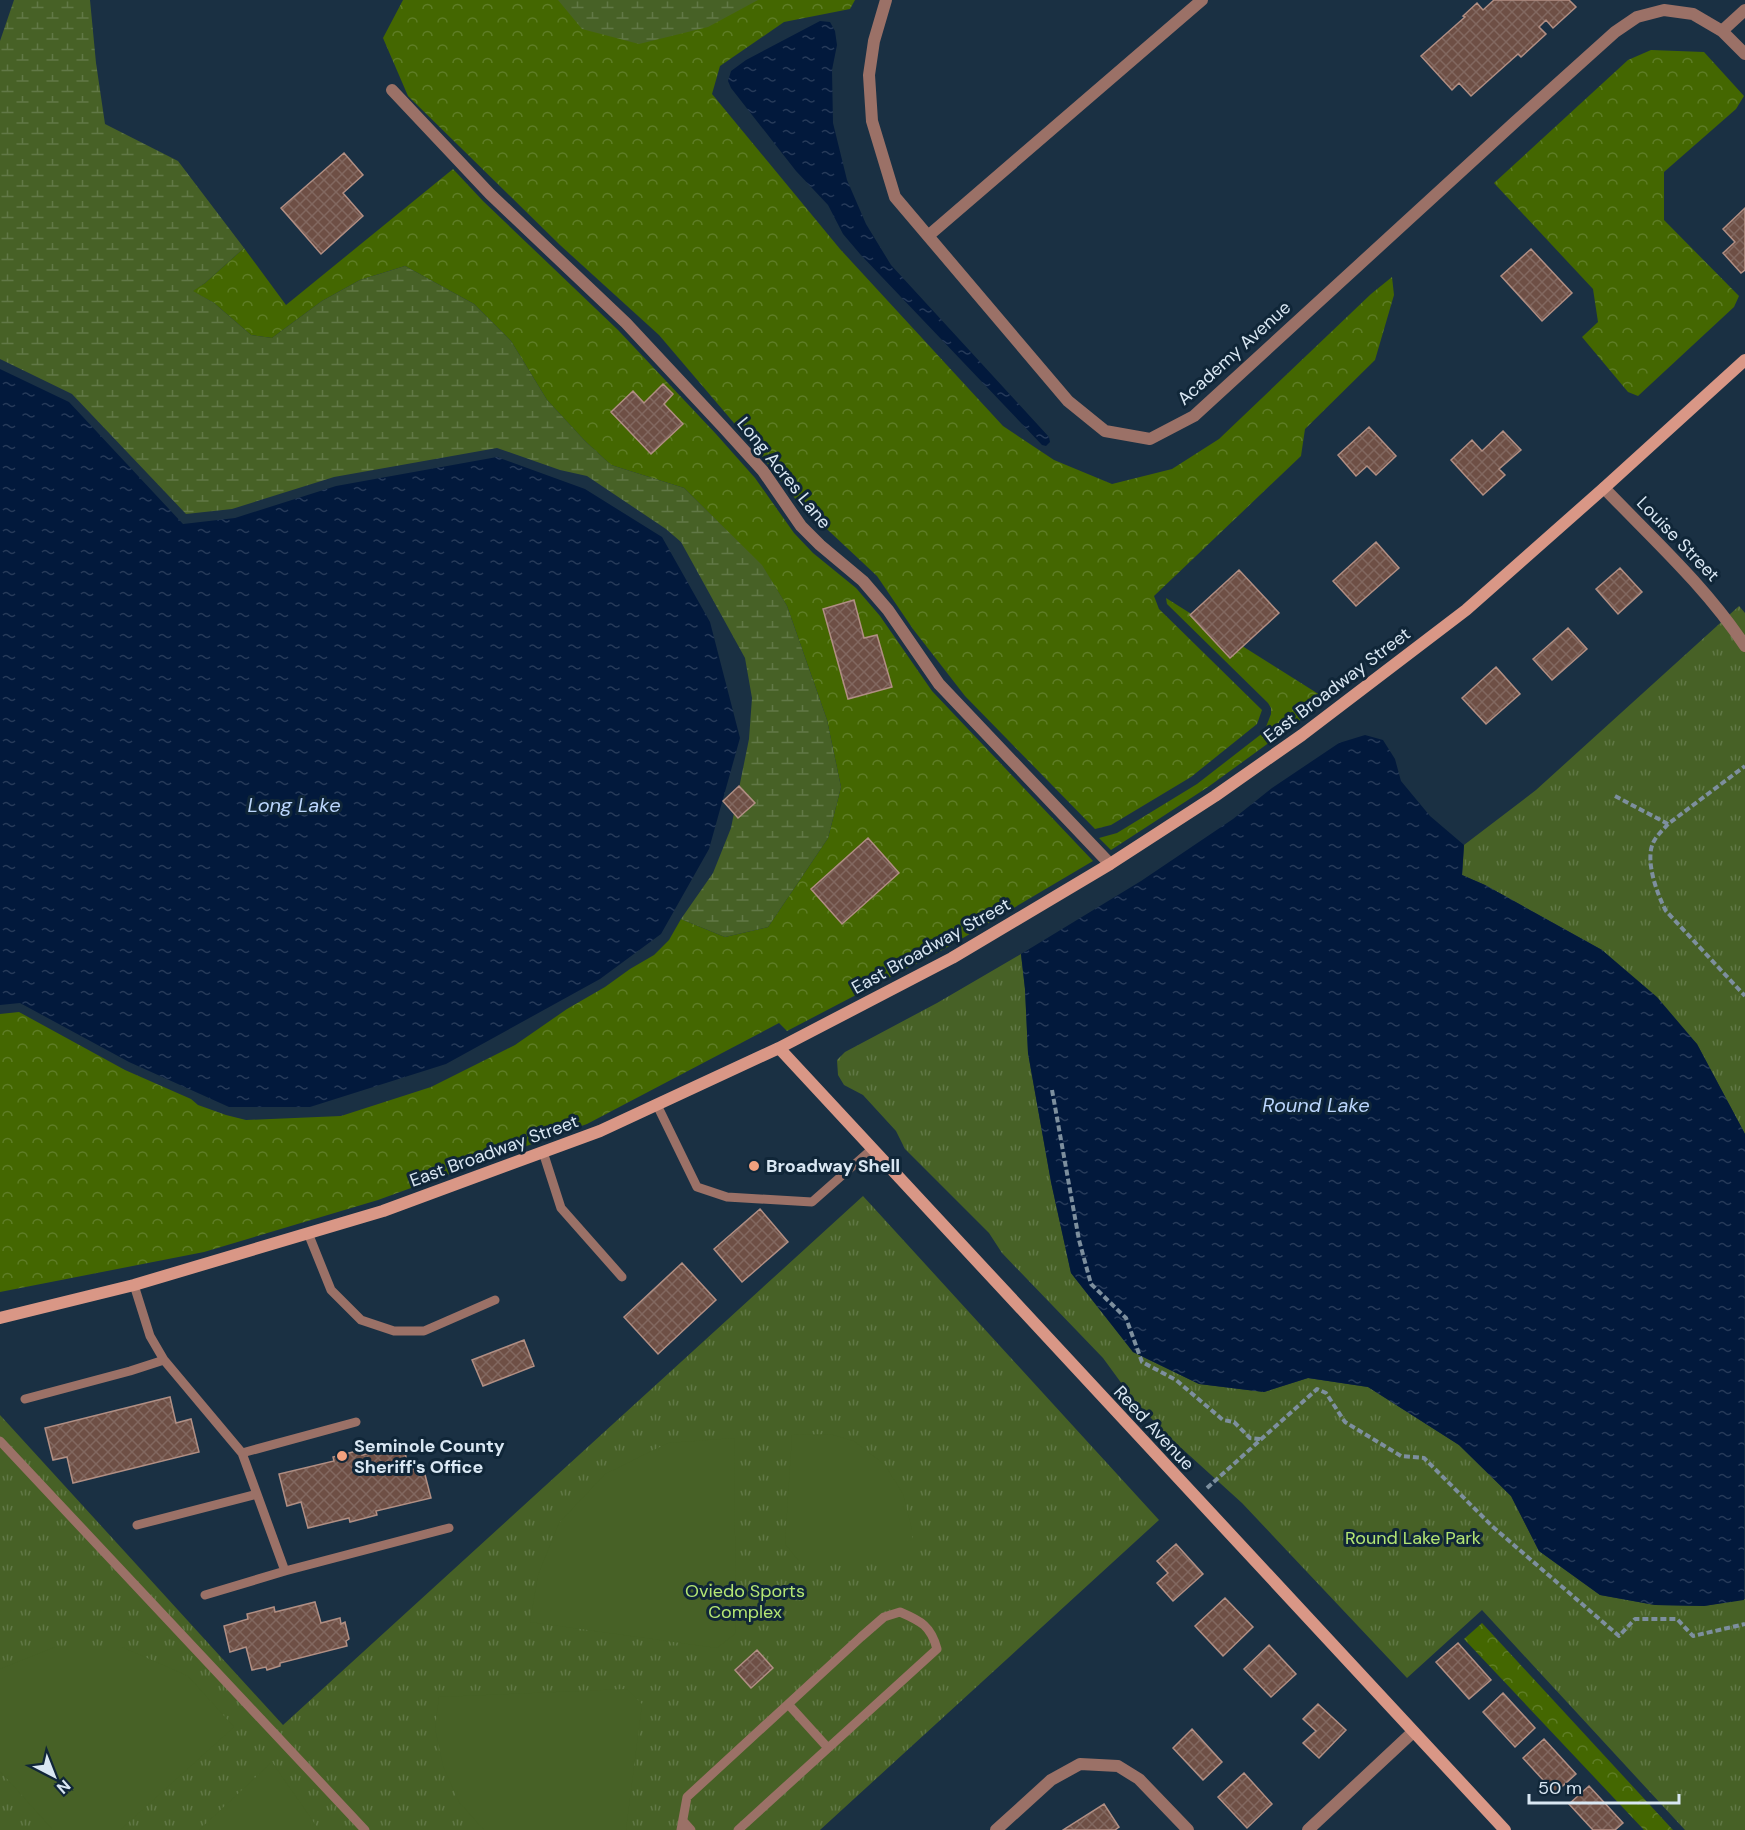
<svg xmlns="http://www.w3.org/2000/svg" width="1745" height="1830" viewBox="0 0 1745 1830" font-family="'DM Sans',sans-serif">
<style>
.forest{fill:url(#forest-crowns)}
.wetland{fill:url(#wetland-marsh)}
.park{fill:url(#park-tufts)}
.pitch{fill:#476126}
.water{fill:url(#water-ripples)}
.building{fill:url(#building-cross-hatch);stroke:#b18f84;stroke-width:1.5}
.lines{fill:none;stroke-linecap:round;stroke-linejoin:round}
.path{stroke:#7d8f9e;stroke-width:4;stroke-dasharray:6 3;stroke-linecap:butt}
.lane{stroke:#9b7167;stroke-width:9}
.street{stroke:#9b7167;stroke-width:12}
.secondary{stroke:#d99786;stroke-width:12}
.poi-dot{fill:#f2a17e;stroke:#102638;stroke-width:2}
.labels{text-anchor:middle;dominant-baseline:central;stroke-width:6;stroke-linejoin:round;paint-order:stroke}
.street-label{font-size:18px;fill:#d9e7f3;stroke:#102638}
.poi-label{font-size:18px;font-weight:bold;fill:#d9e7f3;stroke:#102638;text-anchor:start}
.park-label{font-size:18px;fill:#b4e674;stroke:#102638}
.water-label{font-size:20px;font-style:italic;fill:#bcd7fe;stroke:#102638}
</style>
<defs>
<pattern id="forest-crowns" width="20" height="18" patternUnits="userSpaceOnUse" patternTransform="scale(1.5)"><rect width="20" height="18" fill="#446701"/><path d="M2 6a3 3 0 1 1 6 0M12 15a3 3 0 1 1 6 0" fill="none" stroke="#5e7d26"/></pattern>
<pattern id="wetland-marsh" width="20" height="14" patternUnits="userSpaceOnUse" patternTransform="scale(1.5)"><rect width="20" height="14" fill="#476126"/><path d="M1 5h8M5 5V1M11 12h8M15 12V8" fill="none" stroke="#617846"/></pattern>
<pattern id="park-tufts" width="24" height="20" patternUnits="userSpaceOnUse" patternTransform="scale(1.5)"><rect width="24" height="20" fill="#476126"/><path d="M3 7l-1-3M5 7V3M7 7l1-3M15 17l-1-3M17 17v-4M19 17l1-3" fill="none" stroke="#617846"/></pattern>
<pattern id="water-ripples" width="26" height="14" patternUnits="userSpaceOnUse" patternTransform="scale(1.5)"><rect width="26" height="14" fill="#02193c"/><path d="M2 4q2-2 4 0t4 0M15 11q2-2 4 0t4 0" fill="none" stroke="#263a59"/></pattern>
<pattern id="building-cross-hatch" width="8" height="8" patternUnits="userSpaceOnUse" patternTransform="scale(1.5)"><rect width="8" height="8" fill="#6e4f45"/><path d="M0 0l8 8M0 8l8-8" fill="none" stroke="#826860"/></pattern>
</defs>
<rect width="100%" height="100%" fill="#1a3043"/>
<path class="forest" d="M403 0H855L850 9 784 22 720 66 712 94 840 249 1003 426 1054 460 1112 484 1172 469 1219 439 1371 294 1392 277 1394 295 1375 360 1305 429 1301 456 1154 596 1159 609 1262 710 1257 724 1191 777 1111 825 1095 829 965 696 913 629 877 576 797 501 757 450 659 335 560 245 408 96 383 38Z
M1651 50 1704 52 1744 96 1736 109 1664 172V220L1739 296 1734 307 1638 396 1628 392 1582 337 1598 322 1593 289 1494 183 1628 60Z
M453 169 483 201 618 330 716 434 755 478 794 533 813 553 856 588 880 616 932 691 1093 861 946 948 787 1031 779 1023 587 1124 378 1200 204 1252 0 1292V1014L19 1012 125 1070 191 1099 198 1105 226 1115 246 1120 341 1116 431 1087 515 1045 567 1009 605 987 630 969 654 955 669 940 681 919 725 937 768 927 828 838 841 787 827 720 787 606 762 566 684 488 611 465 585 441 547 400 511 341 474 304 405 266 360 280 322 301 272 338 251 335 214 303 192 291 205 283 244 248 286 305Z
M1166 598 1328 700 1208 787 1111 850 1099 838 1117 833 1197 784 1264 732 1271 714V708L1268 703 1167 604Z
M1482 1623 1673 1830H1644L1464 1639Z"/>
<path class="wetland" d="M14 0H90L96 63 105 124 178 161 244 248 205 283 193 291 214 303 251 335 272 338 322 301 360 280 405 266 474 304 511 341 547 400 585 441 611 465 684 488 762 565 787 606 827 720 841 787 828 838 768 927 725 937 681 919 713 873 731 828 749 739 752 698 745 658 681 542 666 529 587 476 560 470 497 448 334 477 232 509 186 514 72 394 0 359V41Z
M558 0H758L708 27 639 44 582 29Z"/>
<path class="park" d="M1739 606 1745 613V1134L1697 1044 1602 950 1485 885 1462 875 1464 845 1536 790Z
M1021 954 1025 989 1028 1053 1051 1182 1071 1273 1133 1352 1199 1384 1264 1392 1308 1378 1368 1387 1459 1445 1511 1496 1539 1551 1600 1595 1655 1605 1704 1606 1745 1599V1830H1685L1482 1610 1407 1678 1242 1503 1168 1436 1133 1399 1103 1358 1002 1253 989 1233 905 1149 896 1131 863 1095 844 1085 838 1075 837 1060 845 1052 937 1003Z
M863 1196 1159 1520 820 1830H0V1415L283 1725Z"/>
<path class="pitch" d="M830 1434 854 1441 885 1465 903 1494 912 1530V1561H799L785 1544 792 1435Z
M734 1438 736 1633 717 1648 530 1622 538 1575 559 1523 605 1474 668 1443Z
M55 1647H122L188 1676 234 1727 120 1830H53L0 1771V1669Z
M627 1689 642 1704 626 1830H484L459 1802 443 1766 435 1728 439 1697Z
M272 1762 319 1830H199Z"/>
<path class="water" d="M820 21 830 22 835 31 837 45 832 70 833 123 847 180 866 224 891 265 1049 437 1050 442 1046 446 1042 445 860 254 843 234 828 205 796 171 731 88 728 81 731 71 746 60Z
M0 369 69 402 183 524 235 518 336 486 497 457 585 489 662 537 710 622 740 738 709 849 661 934 600 979 446 1064 310 1107H229L129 1062 20 1003 0 1005Z
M1365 735 1383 740 1395 759 1401 781 1430 816 1464 845 1462 875 1485 885 1602 950 1657 997 1697 1044 1745 1134 1744 1600 1704 1606 1655 1605 1600 1595 1539 1551 1511 1496 1459 1445 1368 1387 1308 1378 1264 1392 1199 1384 1133 1352 1071 1273 1051 1182 1028 1053 1025 989 1021 954 1141 881 1233 819 1272 788 1339 743Z"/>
<path class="building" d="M1494 0H1569L1576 7 1553 28 1546 20 1539 27 1546 34 1521 57 1518 54 1471 96 1459 83 1452 90 1421 56 1465 17 1463 16 1477 3 1483 10Z
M344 153 363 175 343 193 363 216 321 254 281 208Z
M1745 208V270L1741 273 1723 253 1735 242 1723 229Z
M1531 249 1572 293 1542 321 1501 276Z
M663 384 673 394 664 404 683 424 651 454 611 412 633 391 644 403Z
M1369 427 1396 456 1376 475 1367 466 1356 476 1338 455Z
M1503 431 1521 450 1499 469 1505 475 1483 495 1451 460 1472 440 1482 451Z
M1376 542 1399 568 1356 606 1333 581Z
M1620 568 1642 592 1618 614 1596 589Z
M1239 570 1279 613 1230 658 1190 615Z
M854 600 864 638 877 635 892 687 848 699 823 609Z
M1568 628 1587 649 1552 680 1533 659Z
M1496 667 1520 694 1486 724 1462 698Z
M739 786 755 803 738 818 723 801Z
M868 838 899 873 842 924 811 889Z
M760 1209 788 1242 742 1282 714 1249Z
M682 1263 716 1300 658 1354 624 1317Z
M524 1340 534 1366 483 1386 472 1360Z
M170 1397 176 1423 191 1419 199 1452 73 1483 67 1457 53 1460 45 1428Z
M403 1444 409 1470 423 1467 431 1498 376 1511 377 1515 350 1522 349 1518 308 1528 301 1502 287 1506 279 1474 334 1461 333 1457 361 1450 362 1455Z
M1176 1544 1203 1574 1173 1601 1157 1583 1168 1573 1157 1561Z
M1225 1598 1253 1627 1223 1656 1195 1626Z
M315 1602 321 1623 340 1618 341 1624 345 1622 349 1639 346 1641 347 1646 280 1663V1666L267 1670 266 1667 252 1670 246 1647 230 1652 224 1626 248 1619 247 1614 274 1607 275 1612Z
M1458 1643 1491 1680 1469 1699 1436 1662Z
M1269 1645 1296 1674 1271 1697 1244 1669Z
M757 1650 773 1668 751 1688 735 1670Z
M1503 1693 1535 1728 1515 1747 1483 1712Z
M1318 1704 1346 1730 1319 1758 1303 1743 1316 1731 1303 1719Z
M1192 1729 1222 1762 1203 1780 1173 1748Z
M1544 1739 1576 1774 1555 1793 1523 1758Z
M1244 1773 1272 1804 1247 1828 1218 1797Z
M1589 1786 1623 1823 1615 1830H1593L1569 1804Z
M1104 1804 1119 1827 1115 1830H1063Z"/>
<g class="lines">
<path class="path" d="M1615 796 1668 824 1745 766
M1668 824C1663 830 1656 836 1653 843 1645 861 1657 894 1666 911L1745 996
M1052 1090 1079 1240 1091 1284 1126 1318 1142 1362 1176 1380 1223 1420 1234 1422 1250 1438 1260 1439
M1207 1488 1317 1389 1326 1393 1345 1422 1401 1456 1424 1458 1493 1527 1619 1636 1635 1619H1677L1693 1636 1745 1624"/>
<path class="lane" d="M657 1105 697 1187 727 1197 812 1202 872 1149
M543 1152 561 1208 622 1277
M308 1233 331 1290 361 1320 394 1331H424L495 1300
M134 1285 150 1336 164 1360 242 1453 285 1571
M25 1399 130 1371 164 1360
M0 1441 365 1830
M242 1453 356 1422
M137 1525 257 1494
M205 1595 285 1571 449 1528
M788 1704 828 1748
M683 1821 691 1830
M681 1830 687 1797 861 1637 884 1617 900 1612C921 1621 931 1626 937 1649L738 1830"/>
<path class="street" d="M886 0 874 41 869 75 872 121 895 197 1068 401 1105 431 1150 439 1194 416 1515 122 1615 32 1637 17 1664 10 1693 14 1722 31 1745 54
M1722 31 1745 10
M392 90 490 194 626 323 723 427 763 471 801 526 820 545 863 581 888 610 939 684 1110 864
M928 236 1202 0
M1604 488C1653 539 1706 587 1745 646
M996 1830 1051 1780 1080 1764 1118 1766 1139 1779 1188 1830
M1308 1830 1413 1732"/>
<path class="secondary" d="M779 1048 1505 1830
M0 1318 134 1285 383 1211 600 1131 779 1048 952 958 1110 864 1215 796 1302 735 1466 610 1604 488 1745 360"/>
</g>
<g class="poi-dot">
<circle cx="754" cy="1166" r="6"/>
<circle cx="342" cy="1456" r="6"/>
</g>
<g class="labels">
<g class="street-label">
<text transform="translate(1234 353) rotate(-42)">Academy Avenue</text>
<text transform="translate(784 473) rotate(51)">Long Acres Lane</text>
<text transform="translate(1678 539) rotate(46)">Louise Street</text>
<text transform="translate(1337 685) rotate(-37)">East Broadway Street</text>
<text transform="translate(931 946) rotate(-29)">East Broadway Street</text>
<text transform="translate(494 1151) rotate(-20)">East Broadway Street</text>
<text transform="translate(1154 1428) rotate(47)">Reed Avenue</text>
</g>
<g class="poi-label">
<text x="766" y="1166">Broadway Shell</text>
<text x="354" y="1446">Seminole County<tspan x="354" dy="21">Sheriff's Office</tspan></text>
</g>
<g class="park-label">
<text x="1413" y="1538">Round Lake Park</text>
<text x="745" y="1591">Oviedo Sports<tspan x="745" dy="21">Complex</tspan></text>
</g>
<g class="water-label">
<text x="294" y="805">Long Lake</text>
<text x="1316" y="1105">Round Lake</text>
</g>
</g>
<g transform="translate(54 1776) rotate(138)" stroke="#102638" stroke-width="4.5" paint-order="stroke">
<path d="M0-4.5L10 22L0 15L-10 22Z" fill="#d9e7f3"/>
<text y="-9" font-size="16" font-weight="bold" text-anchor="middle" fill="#d9e7f3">N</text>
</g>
<path d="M1529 1794v9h150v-9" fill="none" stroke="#d9e7f3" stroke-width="3"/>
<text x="1538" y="1794" font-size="18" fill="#d9e7f3" stroke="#102638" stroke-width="4.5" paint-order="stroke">50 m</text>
</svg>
